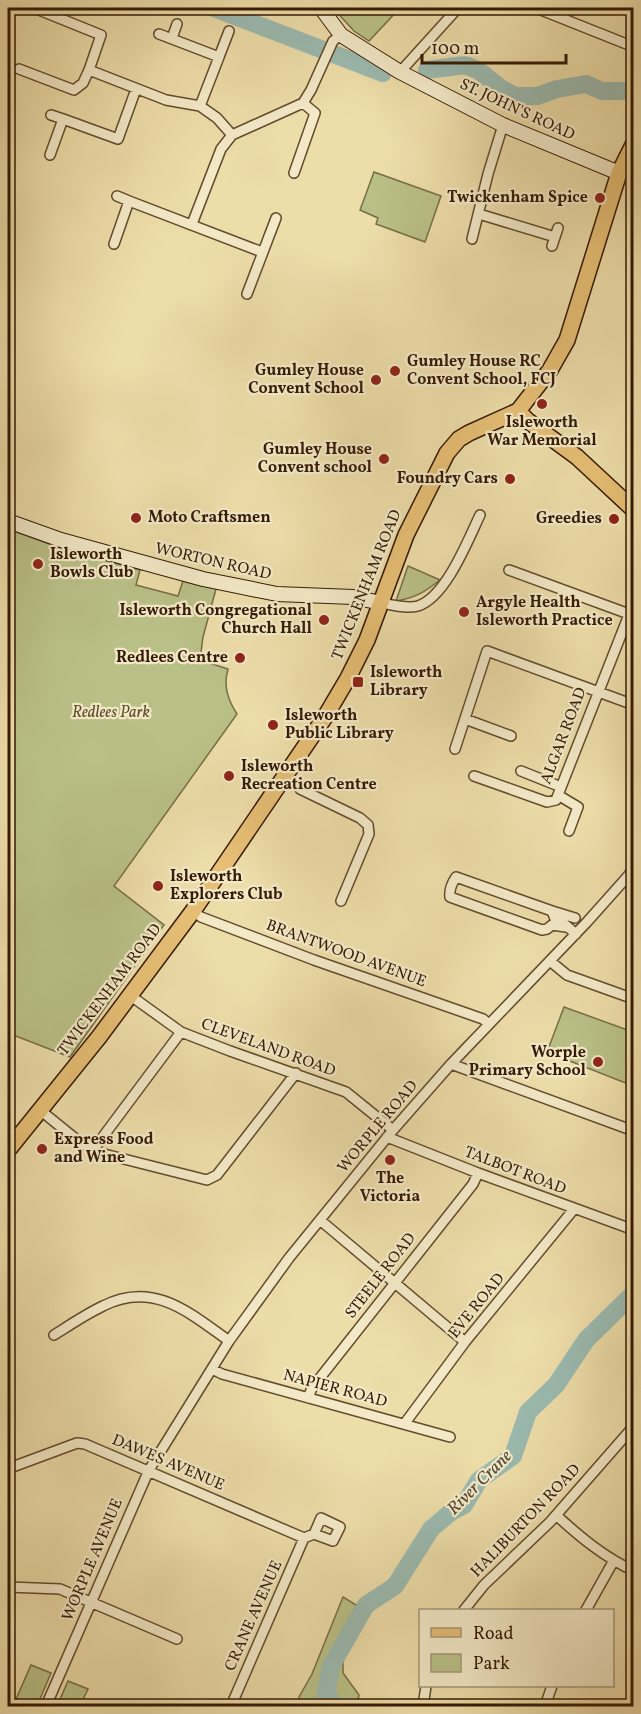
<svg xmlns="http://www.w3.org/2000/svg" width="641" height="1714" viewBox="0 0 641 1714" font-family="Vollkorn,serif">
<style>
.green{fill:#b9c087;stroke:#776d46;stroke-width:1.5}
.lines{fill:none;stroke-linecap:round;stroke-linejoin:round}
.river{stroke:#9bbab0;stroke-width:18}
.street-casing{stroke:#634b2e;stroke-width:12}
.secondary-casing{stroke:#351a05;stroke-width:16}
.primary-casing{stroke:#351a05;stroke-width:18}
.street{stroke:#f3e9c7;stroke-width:9}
.secondary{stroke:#f3e9c7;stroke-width:14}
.primary{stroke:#e6be74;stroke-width:15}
.poi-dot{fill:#8f2418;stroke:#f3e9c7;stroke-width:2}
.labels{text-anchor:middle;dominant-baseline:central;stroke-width:4.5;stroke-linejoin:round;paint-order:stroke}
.street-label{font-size:16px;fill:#351a05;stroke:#f3e9c7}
.poi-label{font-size:16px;font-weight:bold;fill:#351a05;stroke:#f3e9c7;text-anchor:start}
.park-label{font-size:16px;font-style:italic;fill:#5d4c2c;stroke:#f3e9c7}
.water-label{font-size:18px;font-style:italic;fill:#544a38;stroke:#f3e9c7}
</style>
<rect width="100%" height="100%" fill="#eddda9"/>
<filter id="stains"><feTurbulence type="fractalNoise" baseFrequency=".00333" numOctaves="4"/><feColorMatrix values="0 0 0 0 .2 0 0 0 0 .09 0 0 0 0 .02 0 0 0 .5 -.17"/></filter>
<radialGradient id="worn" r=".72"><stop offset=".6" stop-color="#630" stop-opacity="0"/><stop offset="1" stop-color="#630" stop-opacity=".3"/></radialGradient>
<path class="green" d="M333 8H400L369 41 354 31Z
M374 172 441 196 425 242 376 224 378 218 360 210Z
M8 529 63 549 140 570 136 585 178 596 183 581 216 589 203 637 200 660 228 669C223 686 228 700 237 714L114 886 164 925 70 1057 8 1033Z
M408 566 440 580C425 592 415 598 396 601Z
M564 1007 633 1032V1086L547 1052Z
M343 1597 361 1608 343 1662V1673L359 1695 357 1706H300L299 1697 312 1674Z
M31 1665 51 1673 37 1706H13Z
M68 1681 88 1689 80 1706H57Z"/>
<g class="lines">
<path class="river" d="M214 8 383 73
M427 70 465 65 478 70 502 89 515 96H537L557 89 586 84 602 91H634
M335 1706 326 1693 331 1666 366 1605 395 1586 431 1529 451 1512 464 1505 479 1480 513 1456 528 1412 556 1385 586 1340 634 1293"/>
<g class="street-casing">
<path id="street" d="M34 8 101 35 89 70 166 100 200 106 217 118 232 135
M536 8 634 47
M159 34 219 57 200 106
M172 38 177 24
M219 57 229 31
M19 69 74 90 83 83 89 70
M400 72 458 8
M51 115 63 119
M50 155 63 119 118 139 136 89
M294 173 315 113 303 103
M117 196 129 201
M479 214 555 237
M192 224 221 149 232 135 303 103 311 90 333 41 341 35
M472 239 488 174 503 125
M114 244 129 201 262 252
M552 246 558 228
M247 294 276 218
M509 570 629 614
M381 603C393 605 407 609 418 606 446 597 468 540 480 515
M465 719 511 736
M455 749 487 651 634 705
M521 771 561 787
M474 776 547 802 556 800 634 602
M300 789 360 818 368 825 369 834 341 901
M558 795 578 807 569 831
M193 911 201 917 314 960 483 1019 489 1024
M552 911 575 918
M566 927 552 925 547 929 542 930 450 897C449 890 452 883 456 877L552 911 555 919 562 922 576 934
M550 961 567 975 634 999
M131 996 181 1032 230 1051 346 1092 393 1130
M451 1064 634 1131
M40 1110 82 1144 100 1153 207 1180 217 1175 296 1073
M387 1137 478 1173 634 1230
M93 1150 181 1032
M320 1220 465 1342
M54 1335C70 1325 86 1314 103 1306 153 1280 190 1313 229 1341
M212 1369 222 1374 450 1437
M308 1398 312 1388 473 1184 478 1173
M405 1423 465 1342 574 1209
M8 1466H15L77 1443 85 1444 304 1538 314 1534 321 1518 340 1527 333 1541 314 1534
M556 1515C580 1537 604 1557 634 1571
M8 1587 60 1589 177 1639
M464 1610 484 1585 550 1522 634 1426
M586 1610 613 1562
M46 1706 149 1470 229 1341 289 1258 393 1130 451 1064 587 922 628 876 634 867
M231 1706 304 1538
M423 1706 426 1686
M545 1706 552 1686"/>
</g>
<g class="secondary-casing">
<path id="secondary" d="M321 8 341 35 400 72 503 125 619 173
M8 521 61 540 203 579 277 594 353 597 381 603"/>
</g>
<g class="primary-casing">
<path id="primary" d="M518 411 528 421 577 457 634 510
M8 1150 99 1037 193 911 325 717 348 678 367 640 406 535 447 453 459 439 469 433 518 411 550 370 567 340 619 173 634 143"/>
</g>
<use href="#street" class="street"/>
<use href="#secondary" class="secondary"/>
<use href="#primary" class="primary"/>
</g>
<g class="poi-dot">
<circle cx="600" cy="198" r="6"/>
<circle cx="395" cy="371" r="6"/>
<circle cx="376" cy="380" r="6"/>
<circle cx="542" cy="404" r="6"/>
<circle cx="384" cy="459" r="6"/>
<circle cx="510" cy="479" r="6"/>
<circle cx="136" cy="518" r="6"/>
<circle cx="614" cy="519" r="6"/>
<circle cx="38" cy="564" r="6"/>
<circle cx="464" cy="612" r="6"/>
<circle cx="324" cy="620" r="6"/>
<circle cx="240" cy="658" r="6"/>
<rect x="352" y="676" width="12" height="12" rx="3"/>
<circle cx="273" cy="725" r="6"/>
<circle cx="229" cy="776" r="6"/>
<circle cx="158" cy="886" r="6"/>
<circle cx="598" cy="1062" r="6"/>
<circle cx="42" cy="1149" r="6"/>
<circle cx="390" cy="1160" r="6"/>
</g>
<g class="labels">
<g class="street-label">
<text transform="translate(517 110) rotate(25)">ST. JOHN'S ROAD</text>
<text transform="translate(213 562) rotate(13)">WORTON ROAD</text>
<text transform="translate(367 585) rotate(-68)">TWICKENHAM ROAD</text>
<text transform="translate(564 736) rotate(-69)">ALGAR ROAD</text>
<text transform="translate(346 954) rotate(20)">BRANTWOOD AVENUE</text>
<text transform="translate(110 990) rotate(-53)">TWICKENHAM ROAD</text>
<text transform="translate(268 1048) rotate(20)">CLEVELAND ROAD</text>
<text transform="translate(378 1127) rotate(-50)">WORPLE ROAD</text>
<text transform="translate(515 1171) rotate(21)">TALBOT ROAD</text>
<text transform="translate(381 1276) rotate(-52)">STEELE ROAD</text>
<text transform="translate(477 1306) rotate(-51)">EVE ROAD</text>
<text transform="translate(335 1389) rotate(15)">NAPIER ROAD</text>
<text transform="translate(168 1463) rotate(23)">DAWES AVENUE</text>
<text transform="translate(526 1521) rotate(-46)">HALIBURTON ROAD</text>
<text transform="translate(93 1560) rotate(-67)">WORPLE AVENUE</text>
<text transform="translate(254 1616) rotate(-66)">CRANE AVENUE</text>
</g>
<g class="poi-label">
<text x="588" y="198" text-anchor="end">Twickenham Spice</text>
<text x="407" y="362">Gumley House RC<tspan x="407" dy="18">Convent School, FCJ</tspan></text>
<text x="364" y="371" text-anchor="end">Gumley House<tspan x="364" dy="18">Convent School</tspan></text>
<text x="542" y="423" text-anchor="middle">Isleworth<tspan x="542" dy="18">War Memorial</tspan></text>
<text x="372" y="450" text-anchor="end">Gumley House<tspan x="372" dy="18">Convent school</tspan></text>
<text x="498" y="479" text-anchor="end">Foundry Cars</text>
<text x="148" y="518">Moto Craftsmen</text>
<text x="602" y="519" text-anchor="end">Greedies</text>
<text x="50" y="555">Isleworth<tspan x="50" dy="18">Bowls Club</tspan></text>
<text x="476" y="603">Argyle Health<tspan x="476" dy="18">Isleworth Practice</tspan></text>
<text x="312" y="611" text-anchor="end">Isleworth Congregational<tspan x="312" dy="18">Church Hall</tspan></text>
<text x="228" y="658" text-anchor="end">Redlees Centre</text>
<text x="370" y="673">Isleworth<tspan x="370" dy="18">Library</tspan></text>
<text x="285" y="716">Isleworth<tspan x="285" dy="18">Public Library</tspan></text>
<text x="241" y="767">Isleworth<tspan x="241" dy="18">Recreation Centre</tspan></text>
<text x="170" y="877">Isleworth<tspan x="170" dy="18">Explorers Club</tspan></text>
<text x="586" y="1053" text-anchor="end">Worple<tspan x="586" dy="18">Primary School</tspan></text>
<text x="54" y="1140">Express Food<tspan x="54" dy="18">and Wine</tspan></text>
<text x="390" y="1179" text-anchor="middle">The<tspan x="390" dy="18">Victoria</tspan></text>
</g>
<g class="park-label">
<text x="111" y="713">Redlees Park</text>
</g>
<g class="water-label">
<text transform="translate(480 1483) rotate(-45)">River Crane</text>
</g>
</g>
<rect width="641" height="1714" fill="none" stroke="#eddda9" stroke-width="30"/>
<rect x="9" y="9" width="623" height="1696" fill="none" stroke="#351a05" stroke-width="3"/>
<rect x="15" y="15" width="611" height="1684" fill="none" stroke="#351a05" stroke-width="1.5"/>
<rect x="419" y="1609" width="195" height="78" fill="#f3e9c7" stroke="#a79679" stroke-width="1.5"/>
<rect x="431" y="1628" width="30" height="9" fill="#e6be74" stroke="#a79679" stroke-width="1.5"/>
<text x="473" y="1639" font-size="18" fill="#351a05">Road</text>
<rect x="431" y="1654" width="30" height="18" fill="#b9c087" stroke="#a79679" stroke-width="1.5"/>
<text x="473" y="1669" font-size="18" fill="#351a05">Park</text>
<path d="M422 54v9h144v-9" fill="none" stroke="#351a05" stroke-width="3"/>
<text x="431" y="54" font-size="18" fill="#351a05" stroke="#f3e9c7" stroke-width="4.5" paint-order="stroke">100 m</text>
<rect width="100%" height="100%" filter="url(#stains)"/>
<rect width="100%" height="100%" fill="url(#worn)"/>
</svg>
